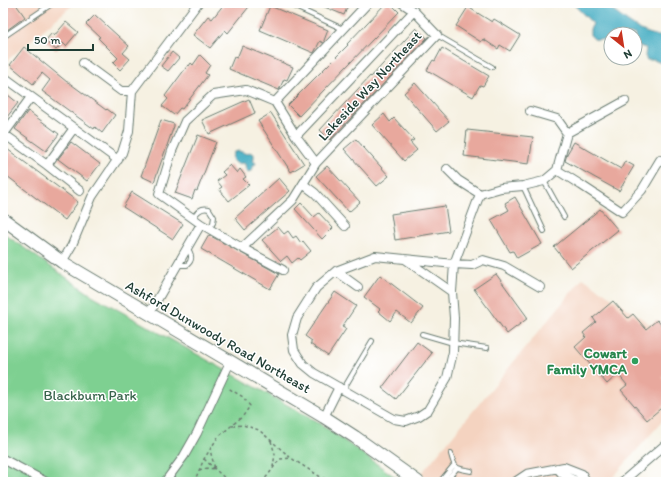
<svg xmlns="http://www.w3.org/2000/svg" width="669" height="485" viewBox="0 0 669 485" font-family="Itim,sans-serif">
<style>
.built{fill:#f4d3c0}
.green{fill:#7ed091;stroke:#4e8662}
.water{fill:#41abc1;stroke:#30747a}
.building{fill:#e8a89d}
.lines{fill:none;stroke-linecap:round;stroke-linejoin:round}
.lane-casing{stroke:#6a7c71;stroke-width:6}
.street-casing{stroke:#6a7c71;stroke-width:10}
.secondary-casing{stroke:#6a7c71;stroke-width:14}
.path{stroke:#6a7c71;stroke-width:1.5;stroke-dasharray:3 3;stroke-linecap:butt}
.lane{stroke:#fff;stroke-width:4}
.street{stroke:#fff;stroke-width:8}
.secondary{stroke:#fff;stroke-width:12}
.leisure-dot{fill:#2e9e5b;stroke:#fff;stroke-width:1.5}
.labels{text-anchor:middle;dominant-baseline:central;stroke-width:3;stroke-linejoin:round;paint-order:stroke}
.street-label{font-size:14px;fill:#1f3d34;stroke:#fff}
.leisure-label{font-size:14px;font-weight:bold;fill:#27864d;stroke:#fff;text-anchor:end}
.park-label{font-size:14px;fill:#37624b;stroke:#fff}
</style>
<rect width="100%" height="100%" fill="#fff"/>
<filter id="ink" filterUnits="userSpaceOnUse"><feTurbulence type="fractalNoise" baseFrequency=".025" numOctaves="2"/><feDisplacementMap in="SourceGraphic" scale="8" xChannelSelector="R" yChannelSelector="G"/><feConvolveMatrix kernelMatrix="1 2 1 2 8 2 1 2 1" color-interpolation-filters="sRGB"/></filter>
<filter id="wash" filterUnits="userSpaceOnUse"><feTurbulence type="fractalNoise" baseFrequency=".012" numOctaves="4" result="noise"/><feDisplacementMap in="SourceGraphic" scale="16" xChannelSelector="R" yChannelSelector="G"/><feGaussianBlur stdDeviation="0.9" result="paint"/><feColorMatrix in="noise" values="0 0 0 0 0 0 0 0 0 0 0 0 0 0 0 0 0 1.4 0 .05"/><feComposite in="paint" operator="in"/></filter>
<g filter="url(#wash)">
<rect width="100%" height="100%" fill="#f6f1e2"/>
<path class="built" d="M3 3H75L3 64Z
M583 278 666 335V417L609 482H432L421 474Z"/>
<path class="green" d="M3 233 90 294 321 424 402 482H3Z"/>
<path class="water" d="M574 3H605L608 7C627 21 641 35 666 37V65L654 60H647L645 56 646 48 635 45V34H611V50H607L605 46V40L594 39 590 35V29L593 24 575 6Z
M239 151 247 154 249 152 254 154V158L253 161 256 163 254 166 252 165 253 168 251 171 248 172 246 170 245 164 242 163 238 164 233 161 232 157 234 152Z"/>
<g id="blocks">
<path class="building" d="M3 3H15L25 17 3 33Z
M225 3H252L228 33 225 30 210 48 193 35 208 16 212 19Z
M315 3H349L344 15Z
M386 3H390L399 12 299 116 288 105 348 45 347 44Z
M270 6 328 30 323 43 320 41 314 53 260 30Z
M468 7 492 22 494 19 520 35 510 51 500 45 498 49 483 39 481 42 456 26Z
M95 15 129 46 123 53 130 59 120 70 113 63 118 58 98 38 100 37 86 24Z
M66 22 78 32 66 46 63 43 56 50 45 41 52 33 54 36Z
M416 28 427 38 330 140 320 130 370 76 371 77Z
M242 46 293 67 287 80 284 79 279 90 229 69 234 57 237 58Z
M24 47 67 82H68L106 110 107 109 115 115 102 133 95 127 94 129 42 91 50 80 42 73 33 84 10 65Z
M442 48 489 76 483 86 480 85 473 97 427 70 433 60 435 61Z
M172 52 179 58 168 71 161 66Z
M200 55 210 65 205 73 208 75 182 109 180 108 174 115 162 106 168 99 165 96 188 65 189 66 191 63 193 65Z
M415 83 449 121 437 131 404 93Z
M3 91 18 103 3 122Z
M249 99 255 113 209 134 202 120Z
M28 111 59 134 46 151 15 129Z
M271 113 304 164 291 172 258 121Z
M384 114 390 122 394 118 414 140 410 142 417 150 404 161 372 125Z
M161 120 174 124V126L154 182 141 176Z
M467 130 533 137 529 164 464 156Z
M198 135 216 142 197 191 195 190 192 199 175 193Z
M356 139 389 176 377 186 344 149Z
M71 142 100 164 87 181 58 159Z
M574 142 621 169 625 161 634 166 619 191 565 161 567 154Z
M3 146 78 202 65 220 3 173Z
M230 165 237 173 240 169 246 177 243 179 249 185 229 201 219 189 222 187 217 181 225 175 222 172Z
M327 166 360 202 349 212 316 176Z
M279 178 290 191 245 230 235 218Z
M132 192 183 224 173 239 123 207Z
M515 197 542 244 517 258 513 251 510 252 491 220 509 210 505 203Z
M301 203 314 217 319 213 333 228 322 239 295 209Z
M445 206 449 231 395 240 391 214Z
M600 209 618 230 571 268 554 247Z
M278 227 284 234 288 231 293 238 296 236 301 243 303 241 311 251 300 260 298 258 292 263 287 256 281 261 262 240Z
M209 235 279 274 270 289 201 249Z
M496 274 528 318 507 334 474 289Z
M380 275 423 308 411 323 397 312 390 321 378 311 380 309 364 297Z
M335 292 356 306 342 327 346 329 328 356 310 344 312 341 305 336Z
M613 301 628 318 633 314 646 329 657 320 666 330V373L662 377 666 382V404L647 420 621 390 627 385 618 374 607 384 575 347 586 337 583 333 596 322 593 318Z
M417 342 432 353 396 399 382 388Z"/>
</g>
</g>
<g filter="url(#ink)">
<use href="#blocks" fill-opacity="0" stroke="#6a7c71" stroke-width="1"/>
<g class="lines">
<g class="lane-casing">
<path id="lane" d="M291 5 343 29
M437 35 492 67
M3 37 53 3
M544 181 564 217
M523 186 544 231
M193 218C197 212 201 207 209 209L214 217 213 223 209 229
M178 265H187C193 260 192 254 187 248
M422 334 453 343 487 348
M343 390 372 341
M451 454C455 470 456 468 471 471
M440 482 454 465
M445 482 457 468"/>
</g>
<g class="street-casing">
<path id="street" d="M368 3 275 102 246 90 213 95 185 121 172 151 159 194 201 224 242 248 293 200 316 163 437 35 414 11 402 3
M83 63 121 91H132
M4 77 118 160
M275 102 296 136 414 11
M3 133 4 134 31 97
M567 133 625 101
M4 134 47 165 74 128
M296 136 316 163
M47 165 80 191
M447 169 458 180 480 194 501 188 523 186 544 181 557 170 567 133 557 119 530 111
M557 170 581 185 622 212 642 190 660 160
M303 184 315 193 345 226
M480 194 454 264 472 265 483 260 504 266 540 287
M242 248 283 270
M375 256 454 264 452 292 454 318 453 352 447 378 428 410 419 416 406 421 394 419 314 373 303 364 294 350 292 335 297 318 316 288 336 271Z
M405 259 452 292
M62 262 72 245 92 197 122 153 129 131 132 91 198 3
M336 271 358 287
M149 314 201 224
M324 417 339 387
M3 459 46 482
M557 468C562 475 571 480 579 481 583 482 585 480 589 482
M165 482 184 456 197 433 230 362
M515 482 527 474 564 467 582 474 586 481
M622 482 666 444"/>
</g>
<g class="secondary-casing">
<path id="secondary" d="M3 219 62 262 324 417 355 437 418 482"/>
</g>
<path class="path" d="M232 426 243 425 259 430 291 458 319 476 332 482
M271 441 275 454 273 467
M204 459 229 482
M199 470 208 468 215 469 210 450
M194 482 204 459 218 437 243 416 250 406 243 397 228 388
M261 482C269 476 273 467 280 459L291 458"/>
<use href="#lane" class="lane"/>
<use href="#street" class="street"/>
<use href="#secondary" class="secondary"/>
</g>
</g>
<circle class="leisure-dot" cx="635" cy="361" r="4"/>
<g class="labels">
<g class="street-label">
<text transform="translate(370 86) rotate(-47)">Lakeside Way Northeast</text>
<text transform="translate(218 337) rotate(30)">Ashford Dunwoody Road Northeast</text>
</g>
<g class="leisure-label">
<text x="627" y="353">Cowart<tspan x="627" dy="16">Family YMCA</tspan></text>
</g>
<g class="park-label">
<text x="90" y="395">Blackburn Park</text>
</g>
</g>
<rect width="669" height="485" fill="none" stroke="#fff" stroke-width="16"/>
<g transform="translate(623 46) rotate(150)"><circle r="19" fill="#ffffff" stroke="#a5b1ae"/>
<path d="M0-3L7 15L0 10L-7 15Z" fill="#c8321e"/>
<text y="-6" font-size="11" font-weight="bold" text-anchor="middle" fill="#1f3d34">N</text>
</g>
<path d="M28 44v6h65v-6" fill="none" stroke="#1f3d34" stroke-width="2"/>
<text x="34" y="44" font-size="12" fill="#1f3d34" stroke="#ffffff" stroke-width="3" paint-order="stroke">50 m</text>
</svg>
